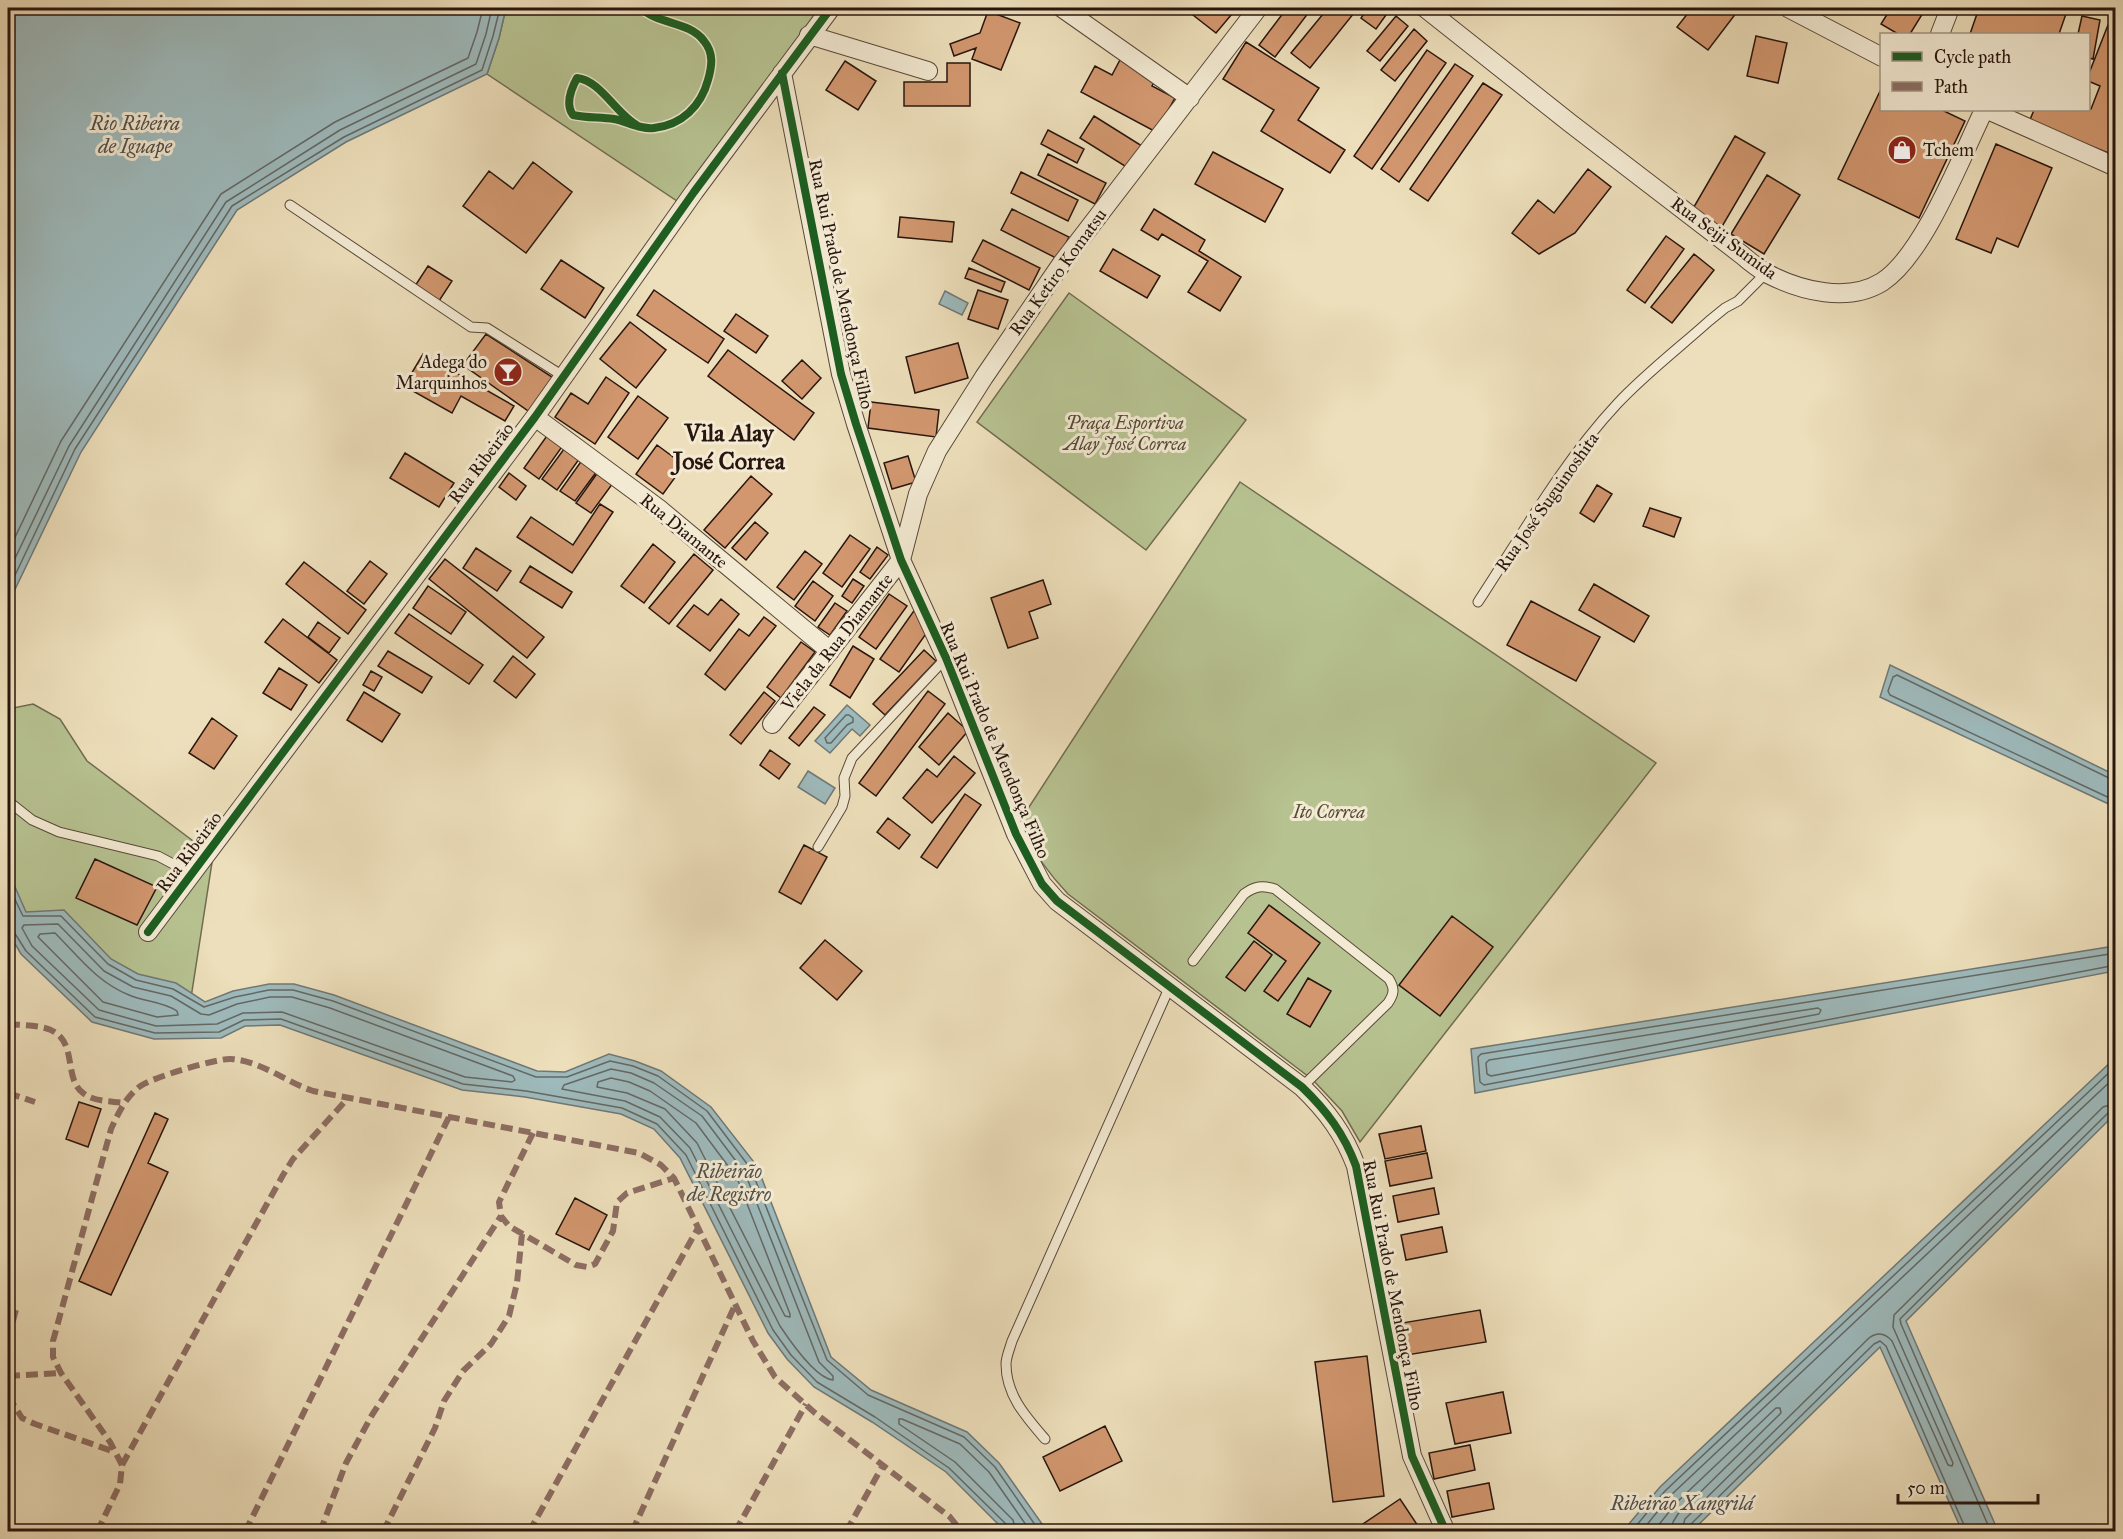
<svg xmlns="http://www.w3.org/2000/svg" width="2123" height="1539" viewBox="0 0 2123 1539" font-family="'IM FELL Great Primer',serif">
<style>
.green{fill:#b7c291;stroke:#706c50;stroke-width:1.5}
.water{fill:#9ebabc;stroke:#6f7876;stroke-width:1.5}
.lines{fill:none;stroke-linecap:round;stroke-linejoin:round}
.shore{stroke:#636865;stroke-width:1.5}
.building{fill:#d2976f;stroke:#28150e;stroke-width:1.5}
.lane-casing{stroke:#594839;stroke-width:11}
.street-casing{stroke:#594839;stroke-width:20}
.lane{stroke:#f3ead3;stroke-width:9}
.street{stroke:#f3ead3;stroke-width:18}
.quiet{stroke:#8d6e63;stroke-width:6;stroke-dasharray:12 6;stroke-linecap:butt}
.cycleway-casing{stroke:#f3ead3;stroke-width:11}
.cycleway{stroke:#1b5e20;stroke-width:8}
.labels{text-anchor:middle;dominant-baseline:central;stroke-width:6;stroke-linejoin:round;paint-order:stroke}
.poi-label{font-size:18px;fill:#28150e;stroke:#f3ead3;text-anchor:start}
.street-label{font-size:18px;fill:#28150e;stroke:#f3ead3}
.park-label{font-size:18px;font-style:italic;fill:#534935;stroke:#f3ead3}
.water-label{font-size:20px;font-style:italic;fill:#514f4b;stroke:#f3ead3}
.district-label{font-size:24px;font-weight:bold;fill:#28150e;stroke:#f3ead3}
</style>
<rect width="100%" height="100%" fill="#eddfbb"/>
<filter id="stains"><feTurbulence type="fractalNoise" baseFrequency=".00333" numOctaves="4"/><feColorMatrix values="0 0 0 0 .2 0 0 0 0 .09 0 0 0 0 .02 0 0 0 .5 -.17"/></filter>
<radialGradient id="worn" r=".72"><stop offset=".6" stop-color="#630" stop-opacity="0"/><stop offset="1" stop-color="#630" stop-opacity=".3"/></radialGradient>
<path class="green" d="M506 8H826L683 205 487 74 499 38Z
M1069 293 1246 420 1146 550 977 422Z
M1240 482 1656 763 1360 1142 1342 1111 1313 1080 1068 894C1047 872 1032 850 1018 824Z
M33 704 60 719 87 761 213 856 188 1017 114 1001 8 894V709Z"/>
<path class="water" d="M8 8H506L499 38 487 74 346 142 237 210 81 452 8 604Z
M945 291 968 303 962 315 939 304Z
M1890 665 2115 775V807L1880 697Z
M847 705 870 725 860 736 852 729 830 753 815 741Z
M808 771 835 788 825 804 798 787Z
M8 871 26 912 64 910 111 959 138 974 176 983 205 1002 233 991 269 984H294L334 995 537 1071 565 1072 609 1054 635 1061 661 1071 711 1107 757 1166 831 1357 871 1390 967 1432 999 1463 1047 1531H1005L946 1472 872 1422 814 1387 787 1359 768 1333 680 1158 654 1129 621 1114 525 1097 462 1090 280 1025 245 1026 221 1038 154 1039 92 1022 21 954 8 932Z
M2115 946V971L1475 1093 1471 1049Z
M2115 1058V1114L1906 1321 1998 1531H1962L1880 1347 1692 1531H1623L1660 1487Z"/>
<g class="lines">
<path class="shore" d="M8 552 61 441 221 194 335 122 468 58 477 32 483 8
M8 573 69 446 226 202 340 130 476 64 486 34 492 8
M8 590 75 449 232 206 344 137 482 70 493 36 500 8
M846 715H849L853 718V722L847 725 831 743H827L825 738Z
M2116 780 2111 779 1897 675 1893 677 1888 691 1890 695 2116 801
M8 885 23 916H61L108 964 136 980 173 989 204 1007 235 997 269 990H293L333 1001 536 1077H567L610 1061 633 1066 658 1076 707 1111 751 1169 827 1360 868 1395 964 1437 995 1467 1040 1532
M58 924 104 971 133 987 171 996 201 1014 209 1015 237 1004 270 997H292L330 1008 513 1076 515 1080 512 1082 465 1077 282 1012 243 1013 217 1024 156 1026 99 1010 32 946 22 928 24 925Z
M8 930 14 932 26 951 95 1017 155 1033 219 1032 244 1020 281 1019 463 1084 526 1091 622 1108 657 1124 686 1155 773 1330 791 1355 817 1382 875 1417 949 1468 1007 1525 1009 1532
M55 933C79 957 97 982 129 995 145 1002 162 1001 177 1011L178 1015 157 1017 103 1002 38 937 40 934Z
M2116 953 1481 1054 1478 1057 1480 1082 1484 1085 2116 965
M1818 1008 1821 1010 1819 1014 1491 1076 1487 1074 1486 1063 1489 1060Z
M611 1069 631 1073 654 1083 702 1116 745 1173 819 1362 833 1376V1380C815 1378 790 1341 780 1326L690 1148 660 1117 625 1101 562 1089 564 1085Z
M611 1078 629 1082 650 1091 696 1123 737 1178 790 1314V1317L785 1316 697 1143 665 1109 627 1093 597 1087 598 1082Z
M1016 1532 1013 1520 955 1462 899 1424V1419H902L960 1444 989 1472 1031 1532
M1631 1532 1665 1491 2116 1066
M1641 1532 1670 1496 2116 1076
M1653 1532 1677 1502 1776 1408H1780L1781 1413 1678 1514 1673 1522 1672 1532
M1681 1532 1685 1519 1869 1338C1877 1332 1885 1333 1892 1341L1948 1465 1952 1466 1953 1463 1893 1327 1894 1315 2103 1107 2116 1103
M1688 1532 1690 1525 1874 1344 1880 1341 1886 1346 1967 1532
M1991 1532 1901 1324 1900 1319 2109 1112 2116 1110"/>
</g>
<path class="building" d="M1184 8H1237L1216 33Z
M1287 8H1312L1275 57 1259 45Z
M1328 8H1358L1310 68 1291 53Z
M1368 8H1391L1376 29 1361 18Z
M1692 8H1740L1708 50 1677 27Z
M1891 8H1926L1910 34H1898L1881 24Z
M1979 8H2068L2059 34H1970Z
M988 11 1020 23 1001 70 972 59 976 48 954 56 950 44 980 33Z
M1396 16 1408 26 1380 61 1367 51Z
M2082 16 2100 20 2093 59 2088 58V34H2078Z
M2108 25 2116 28V156L2029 122 2034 110 2091 109 2100 86 2088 81V76Z
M1414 29 1427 41 1395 81 1381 70Z
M1756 36 1787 43 1778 83 1747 76Z
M1246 42 1319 88 1298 120 1345 150 1330 173 1261 131 1274 110 1223 79Z
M1427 50 1446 63 1372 169 1354 156Z
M1121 58 1157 77 1152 86 1175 98 1156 132 1081 92 1095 66 1112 75Z
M845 61 876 81 858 110 826 90Z
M947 63H970V106H904V82H947Z
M1455 64 1473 76 1399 182 1381 169Z
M1483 83 1502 95 1428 201 1410 189Z
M1882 87V110H1942L1965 121 1919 218 1838 179Z
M1094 116 1142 146 1128 168 1080 138Z
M1048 130 1084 149 1077 163 1041 144Z
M1735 136 1765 153 1720 230 1691 212Z
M1996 144 2052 168 2018 247 1997 238 1991 253 1956 239Z
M1213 152 1283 189 1265 222 1195 184Z
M1048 154 1106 183 1095 204 1038 175Z
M533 162 572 192 526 253 463 206 489 171 513 189Z
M1588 169 1611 187 1575 233 1539 254 1512 233 1538 200 1554 213Z
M1021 172 1078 200 1068 221 1011 193Z
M1767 175 1800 195 1764 254 1731 234Z
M1012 209 1069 237 1058 259 1001 230Z
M1154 209 1205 240 1199 251 1241 277 1220 311 1188 292 1208 261 1162 234 1158 240 1141 230Z
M900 217 954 222 952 242 898 237Z
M1666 236 1684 249 1645 303 1627 290Z
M983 240 1040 268 1029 290 972 261Z
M1113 249 1160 276 1147 298 1100 271Z
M1694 254 1714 270 1672 323 1651 307Z
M561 260 604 288 585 318 541 289Z
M428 266 452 281 439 301 415 286Z
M969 268 1005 282 1001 292 965 278Z
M654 290 724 339 708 363 637 315Z
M978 290 1008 300 998 329 968 319Z
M736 314 768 336 756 353 724 331Z
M630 322 666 350 636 388 600 359Z
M486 334 555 379 531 413 463 365Z
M958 343 968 378 915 393 906 357Z
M728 350 814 413 794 440 708 376Z
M423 354 514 406 505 421 461 396 452 413 404 386Z
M802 360 821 378 802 399 782 381Z
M606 377 629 393 595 444 555 417 571 393 588 404Z
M638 396 668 418 638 459 608 437Z
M871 402 939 410 936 437 868 428Z
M549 433 564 444 539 479 524 468Z
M567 445 582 455 557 490 542 479Z
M657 445 684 465 663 494 636 474Z
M405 453 454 483 439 507 390 478Z
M585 456 600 467 575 501 560 491Z
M908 456 916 482 892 489 884 463Z
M601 468 616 479 591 513 576 503Z
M509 473 526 486 516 500 499 487Z
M751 476 772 494 725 548 704 530Z
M1597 485 1612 494 1594 522 1580 513Z
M600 504 613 512 572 573 517 537 531 517 573 545Z
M1650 508 1681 518 1674 537 1643 526Z
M755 522 768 533 746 560 732 548Z
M850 535 870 549 842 587 823 573Z
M653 544 675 562 644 603 621 586Z
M877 547 888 555 870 579 860 572Z
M476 548 511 571 497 591 463 568Z
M805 551 822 564 794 600 777 587Z
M694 554 713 570 669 624 649 608Z
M445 559 544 637 527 658 429 579Z
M370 561 387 574 364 604 347 591Z
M304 562 366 610 348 634 286 584Z
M530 566 572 592 562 608 520 582Z
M853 579 864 586 852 603 842 596Z
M1043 580 1051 604 1029 612 1038 638 1008 648 991 598Z
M813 581 833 596 815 621 795 606Z
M1594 584 1649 616 1634 642 1579 610Z
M428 586 466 612 451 634 413 608Z
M889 594 907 606 876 649 859 637Z
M721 599 739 614 710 651 677 626 694 605 708 615Z
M1531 601 1600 637 1576 681 1507 645Z
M835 603 847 611 830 635 818 627Z
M918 605 928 631 899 672 880 659Z
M409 614 483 665 469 684 395 633Z
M764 617 776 626 725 690 705 674 739 629 749 636Z
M283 619 337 660 319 683 265 642Z
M318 622 340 638 329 653 308 637Z
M801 642 815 652 781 698 767 687Z
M853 646 874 659 850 698 830 685Z
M924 650 936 661 885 715 873 704Z
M388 651 432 677 422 693 378 666Z
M513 656 535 674 516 698 494 681Z
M279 668 307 685 291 710 263 693Z
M371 671 382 677 374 691 363 685Z
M928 691 945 704 876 796 859 783Z
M364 692 400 714 382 742 347 720Z
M764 692 775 701 741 744 730 735Z
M814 707 825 715 799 746 789 738Z
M948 713 968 731 939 765 919 747Z
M212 718 237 736 214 769 189 753Z
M770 750 790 764 779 779 760 765Z
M954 756 975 773 932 823 903 798 927 769 937 777Z
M965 794 981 805 937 868 921 857Z
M888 818 910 835 899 849 877 832Z
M804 845 827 857 801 904 779 892Z
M95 859 157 887 137 925 76 898Z
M1269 905 1320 943 1278 1001 1264 991 1286 961 1248 933Z
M1452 916 1493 947 1440 1016 1399 985Z
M825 940 862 971 837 1000 800 968Z
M1254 941 1272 955 1245 991 1226 977Z
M1308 978 1331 991 1310 1027 1287 1014Z
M79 1102 101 1109 88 1147 66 1139Z
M155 1113 168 1119 148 1163 168 1172 111 1295 79 1281Z
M1421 1126 1426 1151 1385 1159 1379 1134Z
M1427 1153 1432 1178 1390 1186 1385 1161Z
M1434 1188 1439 1214 1398 1222 1393 1196Z
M575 1198 607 1215 589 1250 556 1234Z
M1442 1227 1447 1252 1406 1260 1401 1235Z
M1480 1310 1486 1342 1407 1355 1402 1323Z
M1367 1356 1384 1496 1333 1502 1315 1362Z
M1503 1392 1511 1433 1455 1444 1446 1403Z
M1105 1426 1122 1461 1060 1491 1043 1457Z
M1470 1445 1475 1470 1434 1479 1429 1453Z
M1489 1483 1494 1509 1452 1517 1447 1491Z
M1400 1499 1422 1532H1351Z"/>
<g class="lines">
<g class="lane-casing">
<path id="lane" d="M290 205 471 327 487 328 563 376
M1478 602C1522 535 1562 463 1617 404 1645 374 1679 348 1709 321L1725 308 1738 301 1766 273
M8 801 32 820 59 832 158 856 192 874
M818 847 842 807 845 796 844 778 852 758 946 658
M1193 961 1244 894C1255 886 1262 885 1275 889L1389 979C1395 989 1394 994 1388 1003L1302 1087
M1045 1439C1026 1417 1006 1395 1006 1364 1006 1357 1010 1348 1012 1341L1170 986"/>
</g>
<g class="street-casing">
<path id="street" d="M1062 8 1190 98
M1425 8 1570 123 1742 255C1750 262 1759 269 1768 274 1801 291 1848 303 1882 282 1924 255 1962 155 1984 110
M1788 8 1882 57
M1940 34 1950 8
M809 35 928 71
M782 73 841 374 856 424 901 560 946 658 1016 834 1042 884 1057 901 1302 1087C1327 1111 1344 1134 1356 1166L1412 1456 1446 1532
M1988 110 2116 167
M535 417 658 508 830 651
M772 724 901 560 918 494 937 451 984 377 1062 263 1258 8
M148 932 535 417 694 192 831 8"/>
</g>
<use href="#lane" class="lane"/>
<use href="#street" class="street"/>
<path class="quiet" d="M8 1024C19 1025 33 1025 45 1028 80 1037 62 1078 83 1093 94 1102 111 1101 124 1103
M8 1093 35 1102
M533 1133 499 1202 501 1216 509 1226 576 1265 587 1267 595 1264 613 1231 617 1202 627 1193 674 1178
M8 1339 17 1306
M8 1376 61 1373
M8 1396 22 1418 35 1424 115 1452
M122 1465 283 1175 293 1159 348 1098
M101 1532 99 1528 120 1484 122 1465 110 1442 61 1373 53 1357V1341L111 1129C118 1114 125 1098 139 1087 150 1078 217 1058 231 1059 261 1061 286 1082 313 1091L639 1153 661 1165 674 1178 753 1341 775 1377 815 1413 950 1517 962 1532
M245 1532 449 1117
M320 1532 346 1463 372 1415 501 1216
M383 1532 435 1428 444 1401 463 1371 491 1344 509 1316 517 1283 522 1234
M529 1532 698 1228
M632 1532 735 1305
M735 1532 806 1404
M846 1532 883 1465"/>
<g class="cycleway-casing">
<path id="cycleway" d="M782 73 841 374 856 424 901 560 946 658 1016 834 1042 884 1057 901 1302 1087C1327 1111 1344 1134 1356 1166L1412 1456 1446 1532
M638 126C617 115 600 80 577 78 571 89 565 104 573 115 586 118 600 117 614 119 626 121 641 130 654 128 682 125 701 106 708 80 712 66 714 53 704 41 689 21 659 25 641 8
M148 932 535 417 694 192 831 8"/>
</g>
<use href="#cycleway" class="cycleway"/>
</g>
<defs>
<g id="shop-disc" transform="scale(1.5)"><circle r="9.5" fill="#8f2418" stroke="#f3ead3"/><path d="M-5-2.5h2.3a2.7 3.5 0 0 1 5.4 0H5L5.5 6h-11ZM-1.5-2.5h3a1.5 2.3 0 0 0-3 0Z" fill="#fff"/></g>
<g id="bar-disc" transform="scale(1.5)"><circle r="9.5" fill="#8f2418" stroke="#f3ead3"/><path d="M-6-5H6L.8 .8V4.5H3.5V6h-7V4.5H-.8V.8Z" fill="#fff"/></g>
</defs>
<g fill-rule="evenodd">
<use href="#shop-disc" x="1902" y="150"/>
<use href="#bar-disc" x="508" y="372"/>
</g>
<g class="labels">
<g class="poi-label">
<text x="1923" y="150">Tchem</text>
<text x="487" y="362" text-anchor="end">Adega do<tspan x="487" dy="21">Marquinhos</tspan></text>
</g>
<g class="street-label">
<text transform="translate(1724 238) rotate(36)">Rua Seiji Sumida</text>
<text transform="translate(1058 272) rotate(-54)">Rua Ketiro Komatsu</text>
<text transform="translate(841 284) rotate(78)">Rua Rui Prado de Mendonça Filho</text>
<text transform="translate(481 463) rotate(-53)">Rua Ribeirão</text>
<text transform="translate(1547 502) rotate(-55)">Rua José Suguinoshita</text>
<text transform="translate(684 531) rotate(39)">Rua Diamante</text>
<text transform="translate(837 642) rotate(-52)">Viela da Rua Diamante</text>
<text transform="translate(995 740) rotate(67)">Rua Rui Prado de Mendonça Filho</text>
<text transform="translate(189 852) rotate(-53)">Rua Ribeirão</text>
<text transform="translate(1393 1285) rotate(79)">Rua Rui Prado de Mendonça Filho</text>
</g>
<g class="park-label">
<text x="1125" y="423">Praça Esportiva<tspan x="1125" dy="21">Alay José Correa</tspan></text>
<text x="1329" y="812">Ito Correa</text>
</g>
<g class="water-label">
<text x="135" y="123">Rio Ribeira<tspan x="135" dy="23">de Iguape</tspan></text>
<text x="729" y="1171">Ribeirão<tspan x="729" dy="23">de Registro</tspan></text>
<text x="1682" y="1503">Ribeirão Xangrilá</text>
</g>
<g class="district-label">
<text x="729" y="433">Vila Alay<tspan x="729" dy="28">José Correa</tspan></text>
</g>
</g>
<rect width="2123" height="1539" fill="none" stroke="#eddfbb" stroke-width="30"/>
<rect x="9" y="9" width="2105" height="1521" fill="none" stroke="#28150e" stroke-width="3"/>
<rect x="15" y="15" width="2093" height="1509" fill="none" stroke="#28150e" stroke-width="1.5"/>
<rect x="1880" y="33" width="210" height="78" fill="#f3ead3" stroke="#a29584" stroke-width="1.5"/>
<rect x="1892" y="52" width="30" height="9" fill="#1b5e20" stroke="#a29584" stroke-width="1.5"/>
<text x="1934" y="63" font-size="18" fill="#28150e">Cycle path</text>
<rect x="1892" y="82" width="30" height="9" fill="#8d6e63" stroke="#a29584" stroke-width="1.5"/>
<text x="1934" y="93" font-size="18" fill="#28150e">Path</text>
<path d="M1898 1494v9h140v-9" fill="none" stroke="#28150e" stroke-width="3"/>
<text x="1907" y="1494" font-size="18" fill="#28150e" stroke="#f3ead3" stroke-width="4.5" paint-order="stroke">50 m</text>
<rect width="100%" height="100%" filter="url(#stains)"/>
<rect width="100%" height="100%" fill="url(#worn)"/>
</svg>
